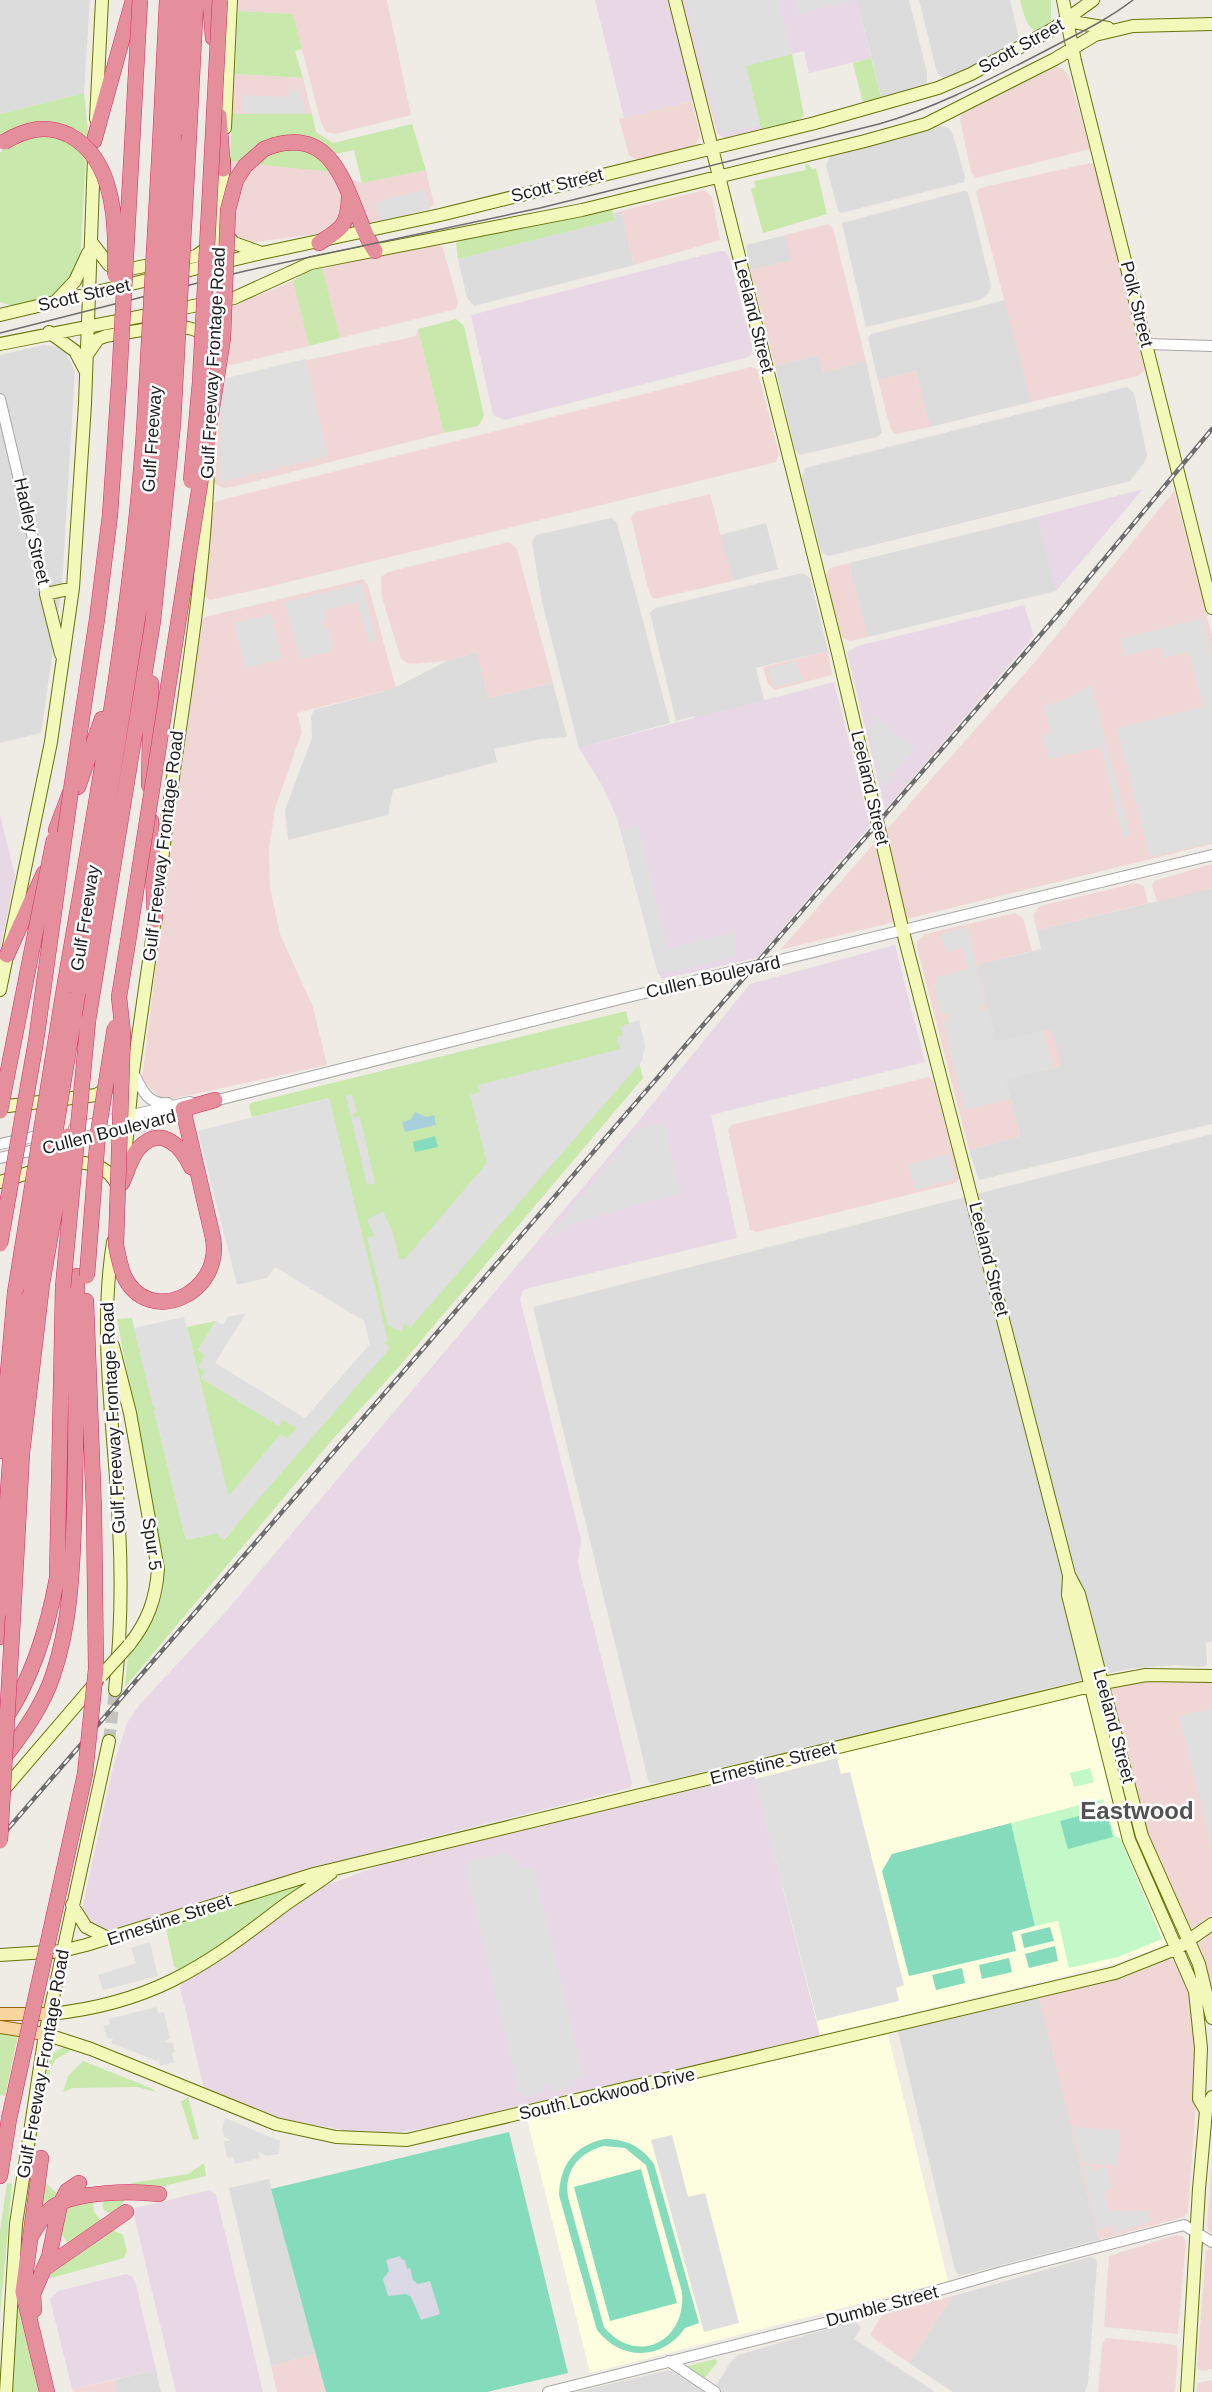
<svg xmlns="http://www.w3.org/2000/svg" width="1212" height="2392" viewBox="0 0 1212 2392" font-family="Arial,sans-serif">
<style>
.residential{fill:#dddcdc}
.commercial{fill:#f0d7d5}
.industrial{fill:#e8d7e5}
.education{fill:#fdfedf}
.grass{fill:#c8e8ac}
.park{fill:#c3f8c9}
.pitch{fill:#85dcbd;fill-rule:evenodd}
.parking{fill:#dfdfdf}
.plaza{fill:#dad9e5}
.water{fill:#a7cfdc}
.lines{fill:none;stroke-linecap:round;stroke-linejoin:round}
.secondary-tunnel{stroke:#c5c3bd;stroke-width:12;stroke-dasharray:12 6;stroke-linecap:butt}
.tertiary-casing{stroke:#a6a6a6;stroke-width:12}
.secondary-casing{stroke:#667408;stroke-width:14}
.primary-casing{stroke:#966904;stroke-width:14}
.motorway-casing{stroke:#d72960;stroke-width:16}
.tertiary{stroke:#fff;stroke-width:10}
.secondary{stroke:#f3f8bb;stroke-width:12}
.primary{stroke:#f9d5a0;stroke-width:12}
.motorway{stroke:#e58f9d;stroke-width:15}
.tram{stroke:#6d6d6d;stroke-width:1.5}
.rail-casing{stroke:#6d6d6d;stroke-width:4.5}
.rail{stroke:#fff;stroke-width:2;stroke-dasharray:7;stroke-linecap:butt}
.secondary-bridge-casing{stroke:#667408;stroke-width:14;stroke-linecap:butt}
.motorway-bridge-casing{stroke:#d72960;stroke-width:16;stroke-linecap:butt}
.secondary-bridge{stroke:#f3f8bb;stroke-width:12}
.motorway-bridge{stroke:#e58f9d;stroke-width:15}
.labels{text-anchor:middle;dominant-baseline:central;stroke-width:5;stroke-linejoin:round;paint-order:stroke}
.street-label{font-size:18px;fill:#1f1f1f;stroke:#fff}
.district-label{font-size:24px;font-weight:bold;fill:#525252;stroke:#fff}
</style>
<rect width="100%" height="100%" fill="#efece5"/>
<path class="residential" d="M0 0H90L84 93 0 114Z
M857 0H909L927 73V85L882 100Z
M919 0H1010L1019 38 1013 46 950 78 942 77 937 73Z
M937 125 949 128 953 135 965 177 964 182 841 213 838 211 826 165 831 155Z
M963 191H967L970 199 991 286 988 294 980 300 866 327 842 223Z
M621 211 634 265 474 306 467 298 458 259 614 220 613 213Z
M785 235 792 260 750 270 746 245Z
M1005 300 1031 402 930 427 916 371 878 380 868 338 871 334Z
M44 345 56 347 66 353 75 371 62 586 41 733 0 743V355Z
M818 355 823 372 866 361 882 433 877 437 800 455 795 450 775 366Z
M1127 387 1134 393 1147 455 1144 463 1130 481 833 555 827 556 821 551 802 478 805 468Z
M1037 517 1056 591 868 637 849 563Z
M611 518 617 523 670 723 579 748 542 602 532 542 536 535Z
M766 523 778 569 733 581 720 535Z
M802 573 810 578 828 651 756 668 764 700 695 719 694 716 676 721 650 613 655 608Z
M477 652 488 698 553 683 567 737 541 739 494 749 497 762 393 790 388 815 288 840 285 810 312 738 311 716 314 710 392 689 447 661Z
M1212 888V1124L979 1180 969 1150 1020 1136 1005 1079 1061 1066 996 1042 976 965 1041 949 1037 930Z
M1212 1134V1641L1206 1643 1207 1664 1203 1667 1175 1665 1127 1669 658 1783H649L533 1307Z
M1039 1997 1099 2240 959 2276 955 2270 898 2031Z
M269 2179 317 2353 271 2366 229 2188Z
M1090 2257 1096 2259 1097 2264 1088 2383 1085 2392H953L909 2363 953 2296Z
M851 2322H856L861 2328 854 2339 935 2392H712L730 2363 738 2355Z
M156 2370 161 2392H117L114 2380Z
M670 2370 705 2392H577L648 2375Z"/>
<path class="commercial" d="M238 0H387L411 115 335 134 326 132 321 123 293 14 238 11Z
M1052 66 1062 68 1069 76 1090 149 976 178 971 172 960 119 962 113Z
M235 74 303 78 312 114H232Z
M692 101 700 136 695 146 637 160 629 155 619 119Z
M230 161 331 172 362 183 426 170 434 204 429 209 325 233 246 243 235 238 229 183Z
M1090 163 1095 164 1147 368 1138 376 1031 402 976 192 980 188Z
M704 190 712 197 720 240 634 265 621 211Z
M829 224 833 228 866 361 823 373 818 355 775 366 750 270 791 260 785 235Z
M437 243 443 248 458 302 456 309 340 338 322 267Z
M293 281 309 346 236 364 230 365 224 362 226 309Z
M418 329 444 433 232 487 223 488 214 483 223 379 416 336Z
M751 367 757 369 779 454 776 462 268 587 210 600 203 595 211 506 217 501Z
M916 371 930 427 895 434 890 427 878 380Z
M1174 491 1212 635V844L780 950 1034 663Z
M710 494 733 581 654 599 649 592 631 517 636 512Z
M509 542 517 549 553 683 488 698 477 652 447 661 409 664 401 659 382 598 381 577 388 572Z
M849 563 868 637 850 641 843 638 840 632 826 574 830 568Z
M363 579 368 585 396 688 297 713 302 732 275 808 269 849 270 887 280 934 313 1007 327 1065 163 1101 142 1079 198 625 205 617Z
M828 651 832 675 775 690 768 684 763 667Z
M1212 864V888L1157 902 1152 886 1154 881Z
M1136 883 1144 886 1148 903 1037 930 1033 915 1040 906Z
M1015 913 1023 918 1032 951 977 965 996 1042 1052 1029 1062 1066 1005 1079 1020 1136 969 1150 916 943 925 934Z
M929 1077 934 1083 959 1178 956 1183 757 1232 750 1230 728 1130 731 1125Z
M1169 1679 1212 1683V1914L1191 1930 1148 1837 1110 1690 1116 1685Z
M1212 1932V1992L1197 1945Z
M1169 1959 1177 1962 1189 1989 1196 2018V2102L1188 2212 1184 2217 1099 2240 1039 1997 1125 1977Z
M1212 2155V2236L1207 2227Z
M1175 2235 1182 2236 1186 2241 1178 2334 1104 2327 1109 2256Z
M1212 2247V2369L1203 2371 1199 2370 1197 2365 1206 2251Z
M953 2296 909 2363 872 2337 871 2333 882 2315Z
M1106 2338 1176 2345 1178 2351 1175 2392H1098L1102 2345Z
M317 2353 326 2392H277L271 2366Z
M114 2380 117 2392H73L72 2389Z
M1212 2380V2392H1196L1198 2383Z"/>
<path class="industrial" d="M595 0H857L871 58 809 73 804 51 746 65 761 129 731 137 724 138 717 133 707 97 624 118Z
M720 251H725L729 257 752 346V353L749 357 504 420 493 415 471 315Z
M1143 489 1056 591 1037 517Z
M1024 605 1034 636 885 810 847 652 858 646Z
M834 682 870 826 757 958 662 979 658 973 617 818 603 787 579 748Z
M0 814 15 876 0 950Z
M895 945 925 1062 711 1115 737 1238 529 1288 523 1291 520 1299 581 1539 578 1563 632 1783 630 1788 388 1848 112 1930 98 1929 90 1924 83 1915V1905L113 1767 127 1723 140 1704 224 1614 637 1123 750 984Z
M754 1773 820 2035 431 2127 401 2132 359 2133 273 2117 204 2089 180 1987 186 1980 223 1960 317 1889 389 1862Z
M210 2190 216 2195 263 2392H176L133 2211 136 2208Z
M126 2274 133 2277 136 2285 156 2370 72 2389 50 2299 58 2291Z"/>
<path class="education" d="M1082 1694 1087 1697 1123 1835 1136 1872 1169 1941 1168 1944 1114 1964 820 2035 754 1773Z
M888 2034 948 2281 590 2373 527 2119Z"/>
<path class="grass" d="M1020 0H1051V21C1031 46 1024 16 1020 0Z
M238 11 293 14 302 49 295 51 303 78 235 74Z
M792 54 804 116 797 121 761 129 746 65Z
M871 58 882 100 863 103 853 63Z
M84 93 89 140C62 119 28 118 0 137V114Z
M232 114H312L316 132 333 143 412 124 426 170 362 183 354 150 336 154C304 128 267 130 239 162L230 161Z
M43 133 63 137 86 155 80 262C70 291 30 315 0 302V153L7 145Z
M293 148 315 155 331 172 255 164 270 152Z
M808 164 812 169 816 168 827 214 763 233 751 189 756 187 754 181 806 170 805 165Z
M612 209 615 220 458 259 456 243 464 237Z
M322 267 340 338 309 346 293 281 302 274Z
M456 319 464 326 484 416 478 426 444 433 418 329Z
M626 1011 643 1078 398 1368 332 1440 125 1687 128 1655 155 1617 163 1592 164 1567 117 1319 132 1318 153 1405 157 1409 154 1410 186 1540 216 1533 224 1540 384 1342 329 1098 252 1117 249 1107 251 1103Z
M216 1321 198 1350 206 1355 205 1371 201 1378 279 1426 283 1419 297 1428 287 1439 281 1434 228 1497 187 1327Z
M314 1879C269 1907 229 1941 185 1969L178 1970 174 1966 165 1924Z
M0 2033 18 2035 5 2096 0 2095Z
M64 2047 71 2050 55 2060 50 2071 31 2171 19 2279 43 2392H12C18 2278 28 2167 50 2055Z
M83 2061 151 2088 156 2092 137 2087 73 2088 63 2092 68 2076Z
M188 2097 199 2139 193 2140 181 2102Z
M204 2163 206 2176 163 2186H131V2183L188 2174Z
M40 2178 57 2193 42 2212Z
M7 2183 12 2184 0 2314V2231Z
M127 2196 118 2211 111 2214 104 2210 102 2205 105 2199Z
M93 2200 94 2212 101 2220 68 2244 60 2231C65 2204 67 2206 93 2200Z
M113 2230 123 2235 127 2251 124 2258 51 2278 50 2274Z
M715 2359 718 2361 705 2378 687 2366Z"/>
<path class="park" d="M1090 1768 1094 1782 1074 1787 1070 1773Z
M1103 1799 1115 1836 1120 1838 1162 1939 1118 1957 1069 1968 1058 1921 1035 1926 1011 1823Z"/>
<path class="pitch" d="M435 1136 438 1147 415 1152 413 1142Z
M1106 1809 1113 1837 1068 1849 1060 1821Z
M1011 1823 1035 1926 1012 1932 1016 1951 909 1976 882 1871 892 1854Z
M1050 1927 1054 1941 1024 1948 1021 1934Z
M1055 1946 1058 1961 1029 1968 1025 1954Z
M1009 1958 1012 1972 982 1979 979 1965Z
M962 1968 965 1983 936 1990 932 1975Z
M509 2132 568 2373 487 2392H326L271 2189Z
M604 2139C626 2139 641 2146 654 2164L699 2323 685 2328C662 2361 621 2361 597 2330L559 2195C560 2165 574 2146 604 2139ZM604 2146 625 2148 646 2165 682 2292C687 2341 637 2367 604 2327L568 2197C564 2171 579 2152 604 2146Z
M641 2169 677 2303 610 2321 574 2187Z"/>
<path class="parking" d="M687 0H778L792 54 746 66 760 125 725 133 719 128Z
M795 0H854L799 14Z
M289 82 291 92H297L298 83 307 114 243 113V95L288 97Z
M424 190 429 209 381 221 376 202Z
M305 359 328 456 219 483 223 379Z
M362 583 376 640 369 642 358 602 324 610 326 619 323 620 325 630 329 629 332 651 300 659 285 602Z
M271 614 282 659 245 668 234 623Z
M1202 618 1212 660V842L1150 857 1117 728 1203 707 1189 652 1164 658 1161 647 1124 656 1120 639Z
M797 661 802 680 773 687 768 668Z
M1091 685 1130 835 1123 837 1101 747 1049 759 1043 736 1051 733 1044 706 1061 701Z
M874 715 915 749 882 787 868 729 875 721 871 718Z
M638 826 668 948 735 932 736 957 658 974 621 830Z
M967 927 986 1004 980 1006 981 1011 988 1009 996 1042 1043 1031 1053 1068 1005 1079 1010 1099 965 1110 943 1021 950 1019 949 1013 941 1015 934 984 937 982 936 977 968 969 963 948 946 952 941 934Z
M639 1020 645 1046 642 1061 410 1328 404 1323 402 1332 388 1325 367 1238 374 1235 367 1220 383 1211 393 1232 399 1259H405L487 1163 470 1095 480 1092 478 1085 620 1049 617 1037 623 1035 621 1026Z
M352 1095 357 1112 353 1113V1118L360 1116 375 1183 367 1185 346 1096Z
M329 1098 388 1341 384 1342 390 1348 223 1540 216 1533 186 1540 154 1410 157 1409 153 1406 134 1328 184 1317 229 1496 281 1434 287 1439 297 1428 283 1420 279 1426 201 1378 204 1371 198 1367 205 1355 198 1350 216 1321 223 1325 228 1317 246 1313 215 1363 305 1418 370 1344 364 1321 275 1267 267 1278 237 1285 198 1131Z
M665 1123 680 1193 575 1223 547 1237 637 1130Z
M948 1154 955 1179 915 1190 908 1165Z
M1212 1708V1847L1179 1716Z
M837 1758 841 1774 850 1772 904 1985 896 1988 899 2001 817 2021 755 1779Z
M508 1852 510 1858 525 1868 533 1866 584 2077 574 2079 575 2086 553 2091 551 2084 542 2086 544 2093 523 2098 522 2092H519L466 1870 469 1868 467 1861Z
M150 1942 158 1976 103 1990 98 1975 136 1963 131 1948Z
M156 2007 158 2013 164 2012 170 2038 163 2042 173 2043 175 2052 172 2053 174 2062 160 2066 159 2058 157 2061 111 2043 113 2038 108 2039 103 2026 110 2024 108 2019Z
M225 2118 280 2141 279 2154 267 2156 258 2152 260 2158 235 2164 233 2157 227 2158 224 2142 231 2140 224 2137 222 2128Z
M1072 2127 1120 2130 1118 2166 1082 2163Z
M672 2135 688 2197 705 2193 739 2323 704 2332 651 2140Z
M1082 2165 1090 2166 1091 2171 1106 2167 1112 2189 1105 2191 1109 2211H1149V2222L1114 2233 1112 2226 1097 2230Z"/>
<path class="plaza" d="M400 2256 402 2260H405L407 2269 410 2268 413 2280 418 2284 430 2281 440 2314 421 2320 411 2297 406 2294 388 2296 383 2279 389 2271 386 2260Z"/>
<path class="water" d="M415 1112 426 1117 434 1115 436 1125 405 1132 402 1122 410 1120Z"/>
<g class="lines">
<path class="secondary-tunnel" d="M109 1741 115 1690"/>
<g class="tertiary-casing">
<path id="tertiary" d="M1147 344 1212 346
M0 399 46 594
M133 1072C141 1088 148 1106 168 1103
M210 1102 620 999 1212 855
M74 1128 190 1102
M72 1141 148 1125 188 1112
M0 1144 47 1134
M0 1158 43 1148
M669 2361 715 2392
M548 2392 836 2320 998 2273 1184 2225 1212 2242"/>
</g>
<g class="secondary-casing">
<path id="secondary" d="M675 0 837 649 903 932 1069 1575 1079 1594 1142 1836 1199 1964 1212 2018
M1063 0 1075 61 1212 608
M1067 21 1108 28
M96 119 102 0
M225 128 231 0
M223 231 234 243 259 252
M92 243 109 265 119 271 196 256 211 245
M218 280 224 160
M57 300 75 281 88 253
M0 315 262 253 440 215 815 123 938 88 971 74 1053 29 1093 0
M49 332 75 351 86 372
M0 344 234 298 311 263 582 210 865 141 926 124 1055 59 1095 35 1133 26 1212 24
M87 355 98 339 106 336C128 333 193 317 204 337 212 350 211 369 212 383
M61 654 46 594 73 588
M159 886C174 747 203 609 208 469
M0 990 51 742 73 588 85 404 94 157
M0 1096 8 1106 96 1095 108 1088
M125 1157 133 1072 156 912
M66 1162C89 1162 108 1164 118 1187
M0 1182 40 1169
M113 1242C98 1336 115 1431 119 1526 122 1581 121 1635 115 1690
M113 1346 130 1413 158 1569C156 1599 148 1621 129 1645
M1069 1577 1068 1595 1129 1840 1195 1991 1201 2048 1199 2099 1206 2111
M1 1793 97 1681
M72 1905 86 1927 110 1939
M0 1955 62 1951 86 1945 314 1874 1103 1683 1146 1675 1212 1676
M50 2014C148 2004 202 1969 278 1910 295 1897 314 1886 331 1873
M45 2034 91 2049 276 2124 336 2137 407 2140 1115 1973 1178 1948 1212 1924
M6 2392 16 2224 45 2034 109 1741
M1187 2392 1199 2189 1206 2111 1212 2097"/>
</g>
<g class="primary-casing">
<path id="primary" d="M0 2014H50
M0 2027 45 2034"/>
</g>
<g class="motorway-casing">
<path id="motorway" d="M210 0 213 38
M219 116 223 169
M189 135 196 0
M94 141 133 0
M174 142 181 0
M160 144 167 0
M275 145C345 126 348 212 375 251
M319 243C341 229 348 226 349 198
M149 785 151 683
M78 787 102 719
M151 821 155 920
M56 830 71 790 97 619 110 515 119 383
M7 955 44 873
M78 993 144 578 158 426
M63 995C95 808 131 621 144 431
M119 997 128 942
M88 1021 153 621 173 424
M122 1183C127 1172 131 1157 139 1148 161 1124 182 1147 191 1167
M213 1238 183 1109 215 1100
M86 1301 94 1511
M1 1451 15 1293
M13 1616 22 1453 42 1284
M0 1637C6 1519 11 1402 30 1286
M7 1716C34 1674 48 1627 57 1578L63 1287
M2 1760C22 1735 43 1706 53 1675 70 1625 72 1574 74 1522 77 1440 75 1358 77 1276
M41 2158 23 2292 47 2392
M0 2176 9 2119
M31 2236C37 2226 44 2214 53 2207 76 2191 132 2191 159 2194
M45 2268 126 2212
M34 2310 33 2294 49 2257 60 2204 67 2191 79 2183"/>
</g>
<use href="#tertiary" class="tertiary"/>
<use href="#secondary" class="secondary"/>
<use href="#primary" class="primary"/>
<use href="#motorway" class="motorway"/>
<path class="tram" d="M0 333 245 271 540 208 879 124C938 107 990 79 1045 51 1075 35 1106 21 1133 0"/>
<g class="rail-casing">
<path id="rail" d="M0 1838 1062 610 1212 429"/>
</g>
<use href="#rail" class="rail"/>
<g class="secondary-bridge-casing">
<path id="secondary-bridge" d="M101 1676 129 1645"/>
</g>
<g class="motorway-bridge-casing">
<path id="motorway-bridge" d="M4 142C26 129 46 124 69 135 117 160 116 228 115 275
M119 383 140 0
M173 424 189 135
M158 426 174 142
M144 431 160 144
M191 481 200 382 220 0
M128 942 223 338 228 210 236 180 245 166 264 149 275 145
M119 997 123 1033 116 1245C118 1255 120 1266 124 1276 148 1327 223 1295 213 1238
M0 1111 54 839
M0 1244 36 1041 71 790
M87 1276 98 1133 115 1027
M42 1284 68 1136
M30 1286 78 993
M63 1287 88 1021
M15 1293 63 995
M0 1841 13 1616
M9 2119 85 1774 96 1669 94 1511"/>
</g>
<use href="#secondary-bridge" class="secondary-bridge"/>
<use href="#motorway-bridge" class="motorway-bridge"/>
</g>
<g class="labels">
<g class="street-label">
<text transform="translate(1021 46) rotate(-29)">Scott Street</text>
<text transform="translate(557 185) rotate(-14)">Scott Street</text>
<text transform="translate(84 295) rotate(-13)">Scott Street</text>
<text transform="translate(1137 304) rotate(76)">Polk Street</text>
<text transform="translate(754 316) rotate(76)">Leeland Street</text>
<text transform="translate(213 363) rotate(-87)">Gulf Freeway Frontage Road</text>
<text transform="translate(152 439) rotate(-86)">Gulf Freeway</text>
<text transform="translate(32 531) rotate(77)">Hadley Street</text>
<text transform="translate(870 788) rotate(77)">Leeland Street</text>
<text transform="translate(163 846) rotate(-83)">Gulf Freeway Frontage Road</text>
<text transform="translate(85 918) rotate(-81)">Gulf Freeway</text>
<text transform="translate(713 977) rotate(-13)">Cullen Boulevard</text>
<text transform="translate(109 1132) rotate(-14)">Cullen Boulevard</text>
<text transform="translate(989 1259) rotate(76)">Leeland Street</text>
<text transform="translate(113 1418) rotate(-93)">Gulf Freeway Frontage Road</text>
<text transform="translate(152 1544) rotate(82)">Spur 5</text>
<text transform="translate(1114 1726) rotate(75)">Leeland Street</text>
<text transform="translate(773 1763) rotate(-14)">Ernestine Street</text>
<text transform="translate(169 1920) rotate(-18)">Ernestine Street</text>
<text transform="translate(43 2064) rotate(-80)">Gulf Freeway Frontage Road</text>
<text transform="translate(607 2094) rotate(-13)">South Lockwood Drive</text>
<text transform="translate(882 2306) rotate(-15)">Dumble Street</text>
</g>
<g class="district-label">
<text x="1137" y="1810">Eastwood</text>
</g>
</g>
</svg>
